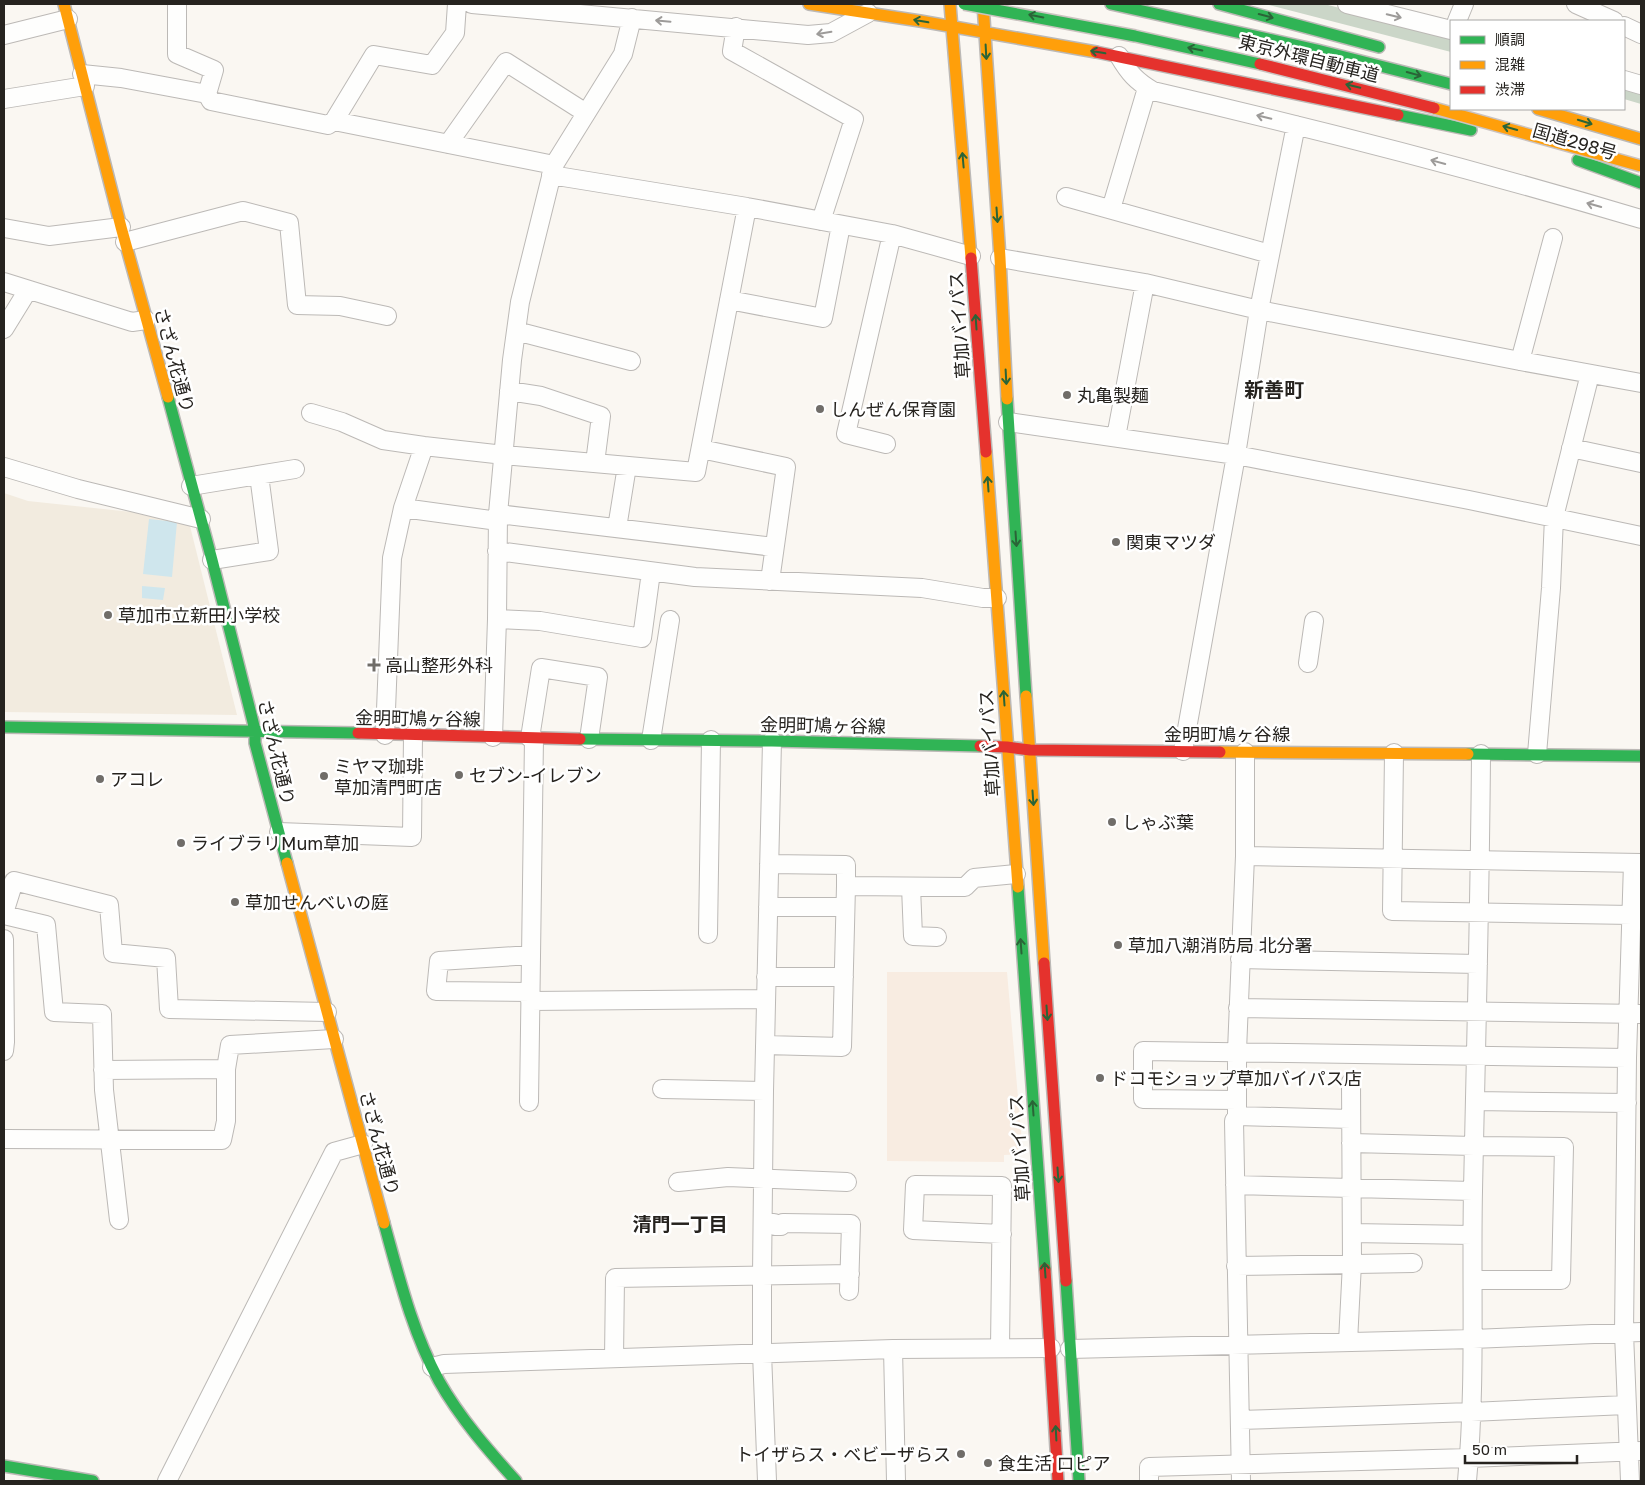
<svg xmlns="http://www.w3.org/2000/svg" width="1645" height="1485" viewBox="0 0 1645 1485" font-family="'Golos Text','Noto Sans JP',sans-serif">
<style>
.built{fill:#f2ebdf}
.industrial{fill:#f8ece1}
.forest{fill:#cbd6c8}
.water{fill:#cfe6ed}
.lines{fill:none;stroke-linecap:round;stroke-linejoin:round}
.street-casing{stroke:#bcb9b6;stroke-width:20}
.fast-casing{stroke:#bcb9b6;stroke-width:14}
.slow-casing{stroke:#bcb9b6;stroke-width:14}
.jam-casing{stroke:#bcb9b6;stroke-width:14}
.street{stroke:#fefefd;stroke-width:18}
.fast{stroke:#30b455;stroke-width:11}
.slow{stroke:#ff9f0a;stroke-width:11}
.jam{stroke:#e5322d;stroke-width:11}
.fast-bridge-casing{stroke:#cbc3c0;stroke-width:14;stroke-linecap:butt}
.slow-bridge-casing{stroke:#cbc3c0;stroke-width:14;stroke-linecap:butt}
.jam-bridge-casing{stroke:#cbc3c0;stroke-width:14;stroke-linecap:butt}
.fast-bridge{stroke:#30b455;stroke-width:11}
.slow-bridge{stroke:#ff9f0a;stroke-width:11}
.jam-bridge{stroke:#e5322d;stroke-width:11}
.oneway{stroke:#2a6437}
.oneway2{stroke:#9d9b99}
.poi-dot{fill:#706d69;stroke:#fff;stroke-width:2}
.labels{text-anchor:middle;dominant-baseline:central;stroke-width:5;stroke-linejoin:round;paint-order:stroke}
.street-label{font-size:18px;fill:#26231f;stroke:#fff}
.poi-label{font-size:18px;fill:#26231f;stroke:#fff;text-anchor:start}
.neighbourhood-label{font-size:19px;font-weight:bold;fill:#26231f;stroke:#fff}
.quarter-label{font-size:20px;font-weight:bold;fill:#26231f;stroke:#fff}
</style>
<rect width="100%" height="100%" fill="#faf7f2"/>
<path class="built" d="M4 493 28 501 188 518 237 715 4 712Z"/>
<path class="industrial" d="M887 972H1007L1023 1154 1004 1155V1162L887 1161Z"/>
<path class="forest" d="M1265 4H1324L1451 36V52Z
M1624 86 1641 91V104L1624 99Z"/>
<path class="water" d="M149 519 177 522 172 577 143 574Z
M142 586 165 588 163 600 142 598Z"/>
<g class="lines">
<g class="street-casing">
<path id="street" d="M177 4V54L214 70 207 94
M472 4 808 35 831 33 868 13
M1347 4 1451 30
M1576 4 1614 21
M1457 21 1464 4
M1624 26 1641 34
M736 27 732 51 854 119 821 221
M4 35 68 19
M1119 56C1129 73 1136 81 1153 91 1317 129 1480 171 1641 219
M82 74 121 78 207 94 211 101 328 125 334 121 554 165
M1624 80 1641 85
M4 99 85 86
M334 121 374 55 432 65 455 33 457 4
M448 144 506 62 586 113
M551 175 747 207 892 234 971 256
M1066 197 1270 254
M1111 209 1147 88
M4 228 49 236 121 227
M125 242 243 211 289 223 297 305 340 306 387 316
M1000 258 1145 283 1259 310 1520 361 1641 383
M4 282 132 322 146 320
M729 300 823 318 841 225
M4 329 28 290
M516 331 631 361
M1520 361 1553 238
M509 391 541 396 601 416 595 463
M311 413 342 422 383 440 424 446 504 455 696 472 747 207
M1008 422 1236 455 1469 500 1641 536
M1116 437 1145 283
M886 444 846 434 892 234
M1571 448 1641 463
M701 449 786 467 770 581
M4 467 78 489 201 519
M191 486 295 469
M403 508 498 521
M498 514 774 547
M617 528 627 466
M497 551 695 577 922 588 983 598H997
M212 560 269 551 259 475
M497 619 540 621 642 638 651 572
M1308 663 1314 621
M385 735 392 558 403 508 424 446
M493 737 497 619 498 514 512 360 520 302 554 165 623 54 632 18
M530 738 541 668 598 677 589 739
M651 740 670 620
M1183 751 1235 461 1259 310 1296 125
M1394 753 1392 911 1632 915
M1537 754 1551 588 1554 517 1590 374
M279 832 412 837 413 735
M1245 856 1641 863
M846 886 965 887 974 878 1016 874
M911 887 913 936 937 937
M768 907H845
M4 913 14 881 109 905 113 953 166 958 169 1009 327 1012
M4 915 46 925 54 1012 102 1014 104 1090 119 1220
M708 934 711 740
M4 939 5 1042 4 1051
M1240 959 1478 964
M766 977H844
M530 992 436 991 439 961 531 955
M530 1001 765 999
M1238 1008 1641 1014
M765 1045 842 1047 846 886V865L769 864
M226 1069 230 1045 334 1039
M662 1089 764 1091
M1237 1100 1143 1099V1051L1627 1058
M1476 1101 1627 1103
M529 1102 534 738
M1237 1116 1351 1119
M4 1139 222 1140 226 1121V1069L103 1070
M1351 1143 1474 1146 1564 1147 1561 1280H1473
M678 1182 728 1177 847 1182
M1235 1185 1473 1191
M763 1223H774L775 1226H781L783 1223 851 1224 849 1291
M1352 1233 1472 1235
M1236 1266 1413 1263
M1348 1342 1352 1263 1351 1082
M1000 1348 1002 1186 915 1185 913 1230 1002 1234
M893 1349 896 1481
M1070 1349 1473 1339 1641 1332
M614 1358 615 1278 850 1274
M432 1367 444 1364 893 1349 1051 1348
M1240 1420 1471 1412 1626 1405
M167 1481 334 1152 363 1144
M767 1481 762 1353V1275L764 1091 772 741
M1149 1481V1467L1469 1458 1641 1451
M1241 1481 1234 1121 1237 1116V1051L1245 856V752
M1467 1481C1476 1385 1471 1288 1473 1191 1476 1045 1480 899 1481 754
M1630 1481 1624 1333 1627 1058 1633 863"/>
</g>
<g class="fast-casing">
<path id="fast" d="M1111 4 1317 50 1451 84
M1219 4 1379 47
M1398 115 1471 130
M1578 160 1641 183
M168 397 212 560 255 730V743L287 863
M1007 399 1026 696
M4 727 358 733
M580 739 772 741 980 746
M1468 754 1641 756
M1018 887 1045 1269
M384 1223C399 1277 412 1331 439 1381 460 1418 488 1450 516 1481
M1066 1281 1079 1481
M4 1466 93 1481"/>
</g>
<g class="slow-casing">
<path id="slow" d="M64 4 121 227 168 397
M809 4 920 21 1096 52
M950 4 971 258
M983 4 1000 258 1007 399
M1538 109 1641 139
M986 452 1018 887
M1026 696 1044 963
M1220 752 1468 754
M287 863 384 1223"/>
</g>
<g class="jam-casing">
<path id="jam" d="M1096 52 1398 115
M971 258 986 452
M358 733 580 739
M980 746 1007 747 1030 750 1220 752
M1044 963 1066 1281
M1045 1269 1058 1481"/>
</g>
<use href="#street" class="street"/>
<use href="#fast" class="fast"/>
<use href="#slow" class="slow"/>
<use href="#jam" class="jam"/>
<g class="fast-bridge-casing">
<path id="fast-bridge" d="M964 4 1135 36 1260 64"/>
</g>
<g class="slow-bridge-casing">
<path id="slow-bridge" d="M1434 108 1641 166"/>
</g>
<g class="jam-bridge-casing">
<path id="jam-bridge" d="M1260 64 1434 108"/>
</g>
<use href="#fast-bridge" class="fast-bridge"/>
<use href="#slow-bridge" class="slow-bridge"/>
<use href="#jam-bridge" class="jam-bridge"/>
</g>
<defs><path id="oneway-shaft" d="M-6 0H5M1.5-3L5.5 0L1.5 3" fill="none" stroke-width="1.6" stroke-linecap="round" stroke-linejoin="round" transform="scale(1.25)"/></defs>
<g class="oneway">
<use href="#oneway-shaft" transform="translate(1036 16) rotate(-169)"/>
<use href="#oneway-shaft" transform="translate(1266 16) rotate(15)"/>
<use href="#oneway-shaft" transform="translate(921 21) rotate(-170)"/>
<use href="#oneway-shaft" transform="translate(1195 49) rotate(-168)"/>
<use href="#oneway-shaft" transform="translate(986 52) rotate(87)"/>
<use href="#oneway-shaft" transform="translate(1098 52) rotate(-170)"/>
<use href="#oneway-shaft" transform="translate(1414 74) rotate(15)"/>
<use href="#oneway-shaft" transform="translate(1353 86) rotate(-166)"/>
<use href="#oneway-shaft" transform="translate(1585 122) rotate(17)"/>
<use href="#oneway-shaft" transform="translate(1510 128) rotate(-164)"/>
<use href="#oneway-shaft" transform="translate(963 160) rotate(-95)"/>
<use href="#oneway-shaft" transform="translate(997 215) rotate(86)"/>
<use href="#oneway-shaft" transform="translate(976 322) rotate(-94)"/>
<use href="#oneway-shaft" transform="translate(1006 377) rotate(87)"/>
<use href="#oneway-shaft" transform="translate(988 484) rotate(-94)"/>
<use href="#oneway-shaft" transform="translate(1016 539) rotate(86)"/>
<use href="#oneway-shaft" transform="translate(1004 698) rotate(-94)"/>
<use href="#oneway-shaft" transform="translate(1033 798) rotate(86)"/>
<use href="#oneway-shaft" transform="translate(1021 946) rotate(-94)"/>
<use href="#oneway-shaft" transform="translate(1047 1013) rotate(86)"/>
<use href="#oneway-shaft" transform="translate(1033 1108) rotate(-94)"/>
<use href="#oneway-shaft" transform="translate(1058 1175) rotate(86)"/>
<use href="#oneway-shaft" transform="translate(1045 1270) rotate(-94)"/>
<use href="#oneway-shaft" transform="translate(1056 1433) rotate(-93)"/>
</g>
<g class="oneway2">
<use href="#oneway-shaft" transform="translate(1394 16) rotate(14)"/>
<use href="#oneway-shaft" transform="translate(663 21) rotate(-175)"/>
<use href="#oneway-shaft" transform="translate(824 33) rotate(171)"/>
<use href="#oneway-shaft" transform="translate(1264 117) rotate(-167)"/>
<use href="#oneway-shaft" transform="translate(1438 162) rotate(-165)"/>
<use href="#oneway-shaft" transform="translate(1594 205) rotate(-164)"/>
</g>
<g class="poi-dot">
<circle cx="1067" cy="395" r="5"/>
<circle cx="820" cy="409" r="5"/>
<circle cx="1116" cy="542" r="5"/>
<circle cx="108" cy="615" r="5"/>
<path d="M371.5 657.5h5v5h5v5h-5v5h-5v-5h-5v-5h5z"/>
<circle cx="459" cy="775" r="5"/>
<circle cx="324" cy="776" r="5"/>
<circle cx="100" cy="779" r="5"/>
<circle cx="1112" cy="822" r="5"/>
<circle cx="181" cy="843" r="5"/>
<circle cx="235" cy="902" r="5"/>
<circle cx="1118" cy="945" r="5"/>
<circle cx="1100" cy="1078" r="5"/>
<circle cx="961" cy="1454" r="5"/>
<circle cx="988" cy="1463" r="5"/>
</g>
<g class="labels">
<g class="street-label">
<text transform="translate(1309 58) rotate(14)">東京外環自動車道</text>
<text transform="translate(1575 141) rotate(16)">国道298号</text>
<text transform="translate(959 325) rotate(-94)">草加バイパス</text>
<text transform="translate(175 360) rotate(75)">さざん花通り</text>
<text transform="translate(418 718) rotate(1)">金明町鳩ヶ谷線</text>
<text transform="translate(823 725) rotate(1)">金明町鳩ヶ谷線</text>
<text x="1227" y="734">金明町鳩ヶ谷線</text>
<text transform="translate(989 743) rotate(-94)">草加バイパス</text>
<text transform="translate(277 752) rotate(77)">さざん花通り</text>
<text transform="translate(380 1143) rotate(75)">さざん花通り</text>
<text transform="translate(1019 1148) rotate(-94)">草加バイパス</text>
</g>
<g class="poi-label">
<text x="1077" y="395">丸亀製麺</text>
<text x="830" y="409">しんぜん保育園</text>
<text x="1126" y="542">関東マツダ</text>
<text x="118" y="615">草加市立新田小学校</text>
<text x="385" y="665">高山整形外科</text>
<text x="334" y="766">ミヤマ珈琲<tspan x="334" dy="21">草加清門町店</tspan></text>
<text x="469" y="775">セブン-イレブン</text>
<text x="110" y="779">アコレ</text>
<text x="1122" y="822">しゃぶ葉</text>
<text x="191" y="843">ライブラリMum草加</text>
<text x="245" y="902">草加せんべいの庭</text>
<text x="1128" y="945">草加八潮消防局 北分署</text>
<text x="1110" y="1078">ドコモショップ草加バイパス店</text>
<text x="951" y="1454" text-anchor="end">トイザらス・ベビーザらス</text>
<text x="998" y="1463">食生活 ロピア</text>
</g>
<g class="neighbourhood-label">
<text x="680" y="1223">清門一丁目</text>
</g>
<g class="quarter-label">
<text x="1274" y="389">新善町</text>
</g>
</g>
<rect width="1645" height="1485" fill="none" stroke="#26231f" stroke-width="10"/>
<rect x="1450" y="20" width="175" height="90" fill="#ffffff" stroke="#a8a7a5"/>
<rect x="1460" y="36" width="25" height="8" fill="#30b455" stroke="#a8a7a5"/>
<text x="1495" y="45" font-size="15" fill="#26231f">順調</text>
<rect x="1460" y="61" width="25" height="8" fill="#ff9f0a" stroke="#a8a7a5"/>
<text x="1495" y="70" font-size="15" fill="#26231f">混雑</text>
<rect x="1460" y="86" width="25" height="8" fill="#e5322d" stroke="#a8a7a5"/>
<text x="1495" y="95" font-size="15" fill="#26231f">渋滞</text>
<path d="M1465 1455v8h112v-8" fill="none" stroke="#26231f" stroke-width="2.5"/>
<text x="1472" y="1455" font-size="15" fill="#26231f" stroke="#ffffff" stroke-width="4" paint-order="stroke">50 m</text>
</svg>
